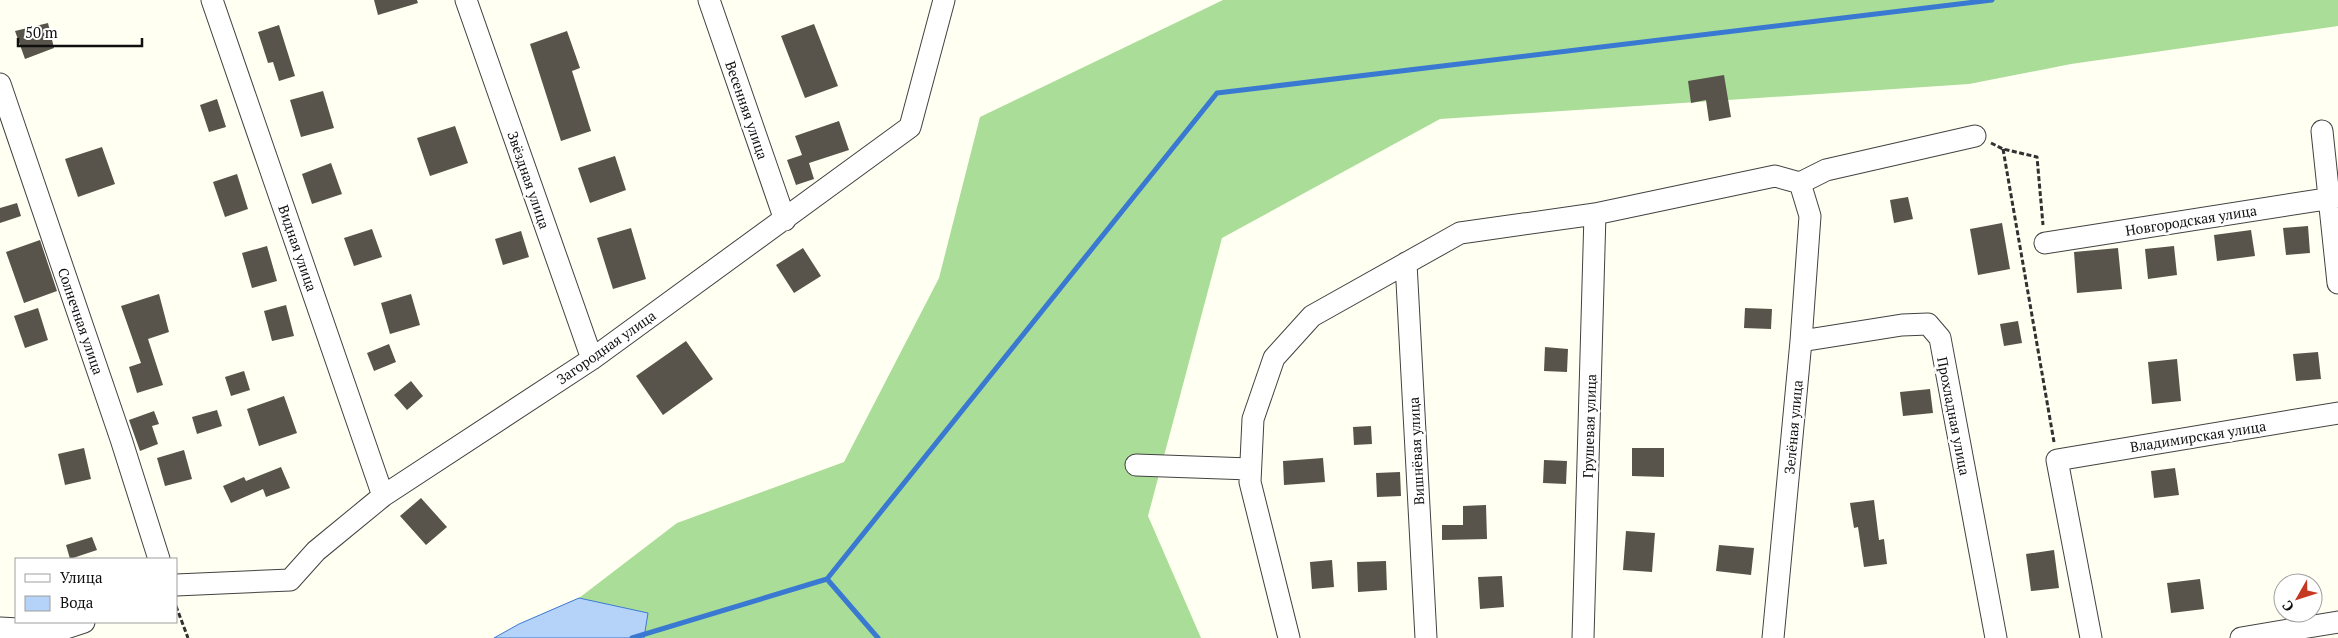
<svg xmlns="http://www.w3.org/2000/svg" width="2338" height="638" viewBox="0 0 2338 638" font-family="'PT Serif',serif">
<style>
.forest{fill:#aadd98}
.water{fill:#b5d3f8;stroke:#3979d2}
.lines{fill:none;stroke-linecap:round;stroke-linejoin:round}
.stream{stroke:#3979d2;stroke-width:5}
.building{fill:#58534b}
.minor-casing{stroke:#424242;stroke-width:23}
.path{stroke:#313131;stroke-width:3;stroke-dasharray:5 2.5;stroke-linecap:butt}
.minor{stroke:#fff;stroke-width:21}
.labels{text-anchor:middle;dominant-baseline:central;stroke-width:5;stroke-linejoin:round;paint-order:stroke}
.street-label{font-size:14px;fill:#0f0f0f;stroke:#fff}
</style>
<rect width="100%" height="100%" fill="#fffff2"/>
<path class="forest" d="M1223 0H2338V26L2071 64 1969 84 1440 119 1222 238 1148 516 1201 638H644L647 613 579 598 677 523 844 462 939 278 980 117Z"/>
<path class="water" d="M579 598 648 613 644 638H494L519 624Z"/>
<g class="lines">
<path class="stream" d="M827 579 878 638
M632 638 827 579 1217 93 1992 0"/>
</g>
<path class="building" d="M374 0H417L418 3 378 15Z
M48 23 54 48 25 59 15 31Z
M814 24 838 86 805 98 781 36Z
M279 25 295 76 279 81 273 62 268 63 258 32Z
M567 31 580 68 572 71 591 131 561 141 530 44Z
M1724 75 1731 117 1709 121 1706 100 1691 103 1688 81Z
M323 91 334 128 301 137 290 100Z
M217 99 226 127 209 132 200 105Z
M839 121 849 150 809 163 814 179 796 185 787 160 802 155 795 136Z
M455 126 468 163 430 176 417 138Z
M102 147 115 184 78 197 65 159Z
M615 156 626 190 590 203 578 168Z
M331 163 342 194 312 204 302 174Z
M237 174 248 209 225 217 213 182Z
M1908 197 1913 219 1894 223 1890 200Z
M17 203 21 216 0 223V208Z
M2002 223 2010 269 1978 275 1970 229Z
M2308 226 2310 253 2286 255 2283 228Z
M631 228 646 279 613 289 597 238Z
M372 229 382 257 354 266 344 238Z
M2251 230 2255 256 2217 261 2214 235Z
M521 231 529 257 503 265 495 239Z
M40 240 57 291 24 303 6 252Z
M267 246 277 281 252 288 242 253Z
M2174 246 2177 275 2148 279 2145 249Z
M803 248 821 276 794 293 776 265Z
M2118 248 2122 289 2077 293 2074 252Z
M159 294 169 332 148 339 163 385 137 393 129 367 141 363 121 306Z
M411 294 420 325 390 334 381 303Z
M286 305 294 336 272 341 264 311Z
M38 308 48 340 25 348 14 316Z
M1745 308 1772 309 1771 329 1744 328Z
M2018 321 2022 343 2004 346 2000 324Z
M686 341 713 379 663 415 636 376Z
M389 344 396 362 374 371 367 353Z
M1545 347 1568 349 1567 372 1544 371Z
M2318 352 2321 379 2296 381 2293 354Z
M2177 359 2181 401 2152 404 2148 362Z
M244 371 250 390 231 396 225 377Z
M411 381 423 396 407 410 394 395Z
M1930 389 1933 413 1903 416 1900 392Z
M284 396 297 433 259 446 247 409Z
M217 410 222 426 197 434 192 417Z
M154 411 159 424 152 426 158 444 140 451 129 420Z
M1371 426 1372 444 1354 445 1353 427Z
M84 448 91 479 65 485 58 454Z
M1632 448H1664V477L1632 476Z
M184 450 192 479 165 486 157 458Z
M1323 458 1325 482 1284 485 1283 461Z
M1544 460 1567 461 1566 484 1543 483Z
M281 467 290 488 266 497 263 489 231 503 223 486 244 477 246 481Z
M2175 468 2179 495 2154 498 2151 471Z
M1400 472 1401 496 1377 497 1376 473Z
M421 498 447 527 426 545 400 516Z
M1874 500 1879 540 1884 539 1887 564 1864 567 1858 527 1854 528 1850 503Z
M1486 505 1487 539 1442 540V525H1463V506Z
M1626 531 1655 533 1652 572 1623 570Z
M92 537 97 550 70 559 66 545Z
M1719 545 1754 548 1751 575 1716 571Z
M2054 550 2059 588 2031 591 2026 554Z
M1332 560 1334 587 1312 589 1310 562Z
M1386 561 1387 590 1358 592 1357 562Z
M1502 576 1504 607 1480 609 1478 577Z
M2200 579 2204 609 2171 613 2167 583Z"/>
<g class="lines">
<g class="minor-casing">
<path id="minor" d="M212 0 383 496
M466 0 592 359
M709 0 785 220
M0 84 121 439 159 559
M2322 131 2338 283
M1800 183 1826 170 1975 136
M2045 243 2338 197
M1406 263 1426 638
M1801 341 1902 325 1928 324 1940 338 1996 638
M1136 465 1250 469
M176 585 290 580 316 551 383 496 592 359 910 127 944 0
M0 628 57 631 84 622
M1289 638 1250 482 1253 419 1274 358 1312 316 1460 233 1595 214 1775 176 1800 183 1810 216 1801 341 1773 638
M1583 638 1595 214
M2091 638 2057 460 2338 413
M2241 638 2338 622"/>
</g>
<path class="path" d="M1991 143 2003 149 2037 157 2043 225
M2003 149 2054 442
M176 606 188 638"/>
<use href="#minor" class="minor"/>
</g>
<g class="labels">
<g class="street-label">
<text transform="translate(747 110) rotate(71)">Весенняя улица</text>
<text transform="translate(529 180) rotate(71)">Звёздная улица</text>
<text transform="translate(2191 220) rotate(-9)">Новгородская улица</text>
<text transform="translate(298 248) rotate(71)">Видная улица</text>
<text transform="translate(81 321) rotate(71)">Солнечная улица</text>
<text transform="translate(606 347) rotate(-35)">Загородная улица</text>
<text transform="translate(1954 416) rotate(79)">Прохладная улица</text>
<text transform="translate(1589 426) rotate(-88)">Грушевая улица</text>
<text transform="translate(1793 427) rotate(-85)">Зелёная улица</text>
<text transform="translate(2198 436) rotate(-9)">Владимирская улица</text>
<text transform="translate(1416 451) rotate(-93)">Вишнёвая улица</text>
</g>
</g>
<rect x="15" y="558" width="162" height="65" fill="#ffffff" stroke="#9f9f9f"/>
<rect x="25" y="574" width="25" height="8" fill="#ffffff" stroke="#9f9f9f"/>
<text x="60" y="583" font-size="15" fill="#0f0f0f">Улица</text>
<rect x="25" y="596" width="25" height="15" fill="#b5d3f8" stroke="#9f9f9f"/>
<text x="60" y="608" font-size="15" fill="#0f0f0f">Вода</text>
<g transform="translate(2298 598) rotate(231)"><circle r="24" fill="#ffffff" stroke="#9f9f9f"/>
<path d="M0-4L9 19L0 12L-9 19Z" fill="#c53822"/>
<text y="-8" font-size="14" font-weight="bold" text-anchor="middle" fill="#0f0f0f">С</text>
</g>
<path d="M18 38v8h124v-8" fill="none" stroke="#0f0f0f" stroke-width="2.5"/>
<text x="25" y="38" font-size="15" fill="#0f0f0f" stroke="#ffffff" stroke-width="4" paint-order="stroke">50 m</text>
</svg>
